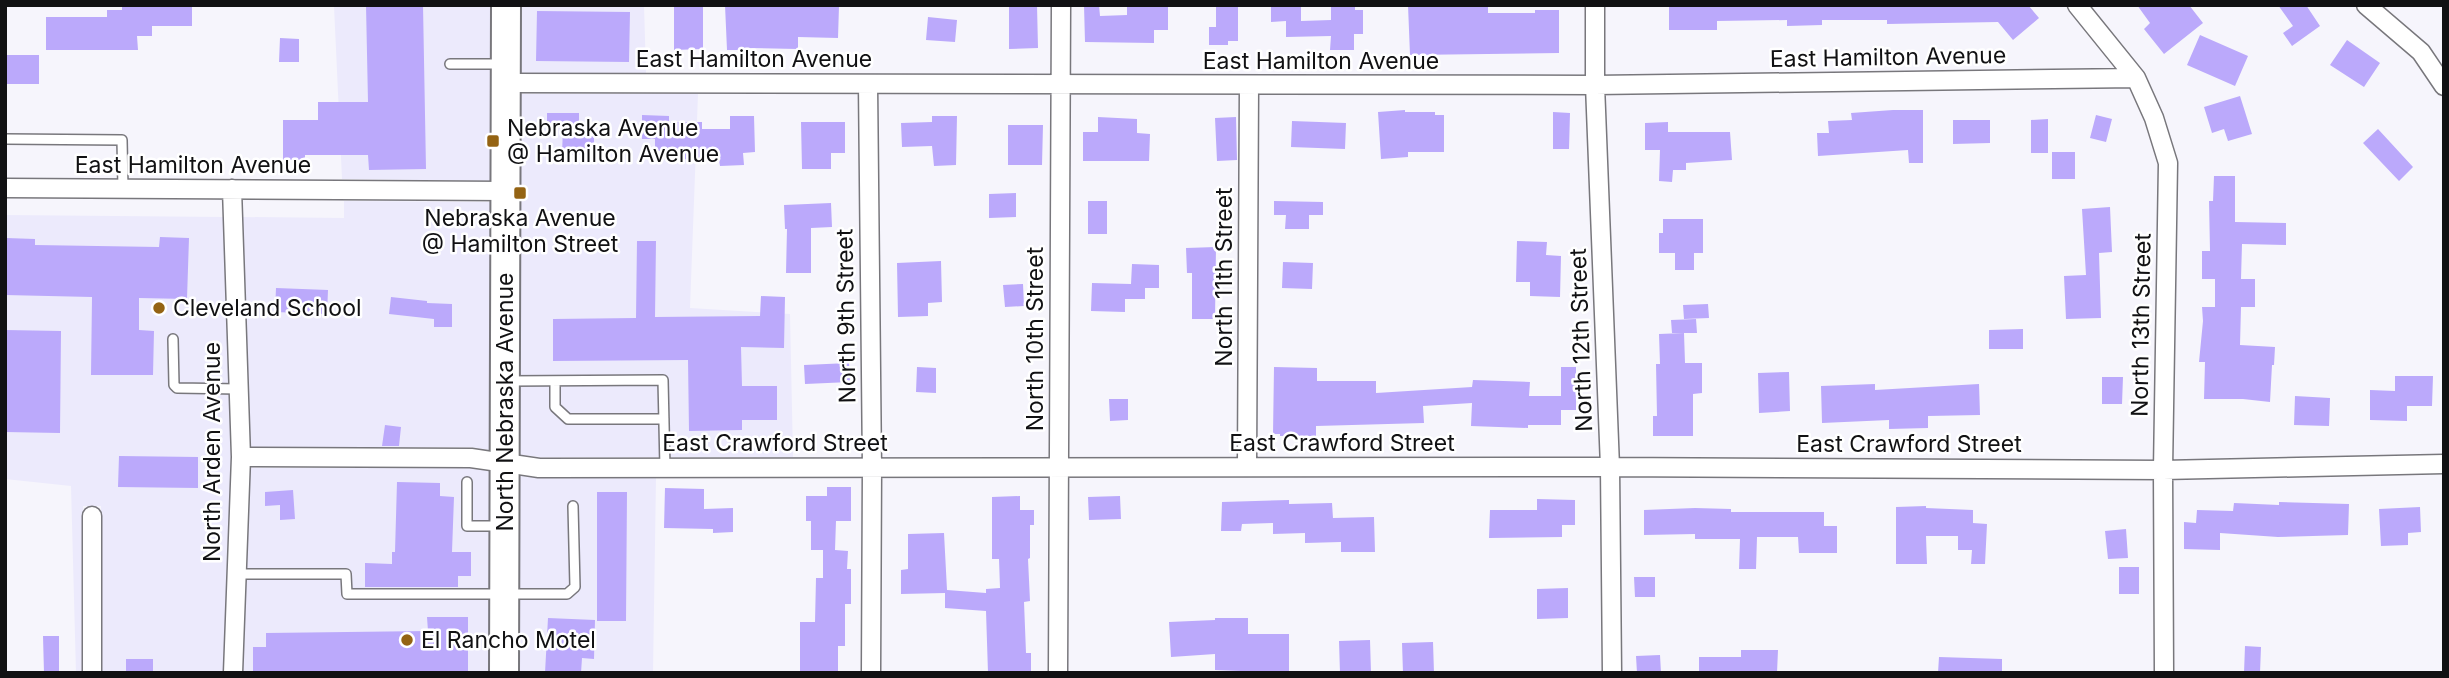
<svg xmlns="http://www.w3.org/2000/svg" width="2449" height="678" viewBox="0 0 2449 678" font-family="Inter,sans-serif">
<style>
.commercial{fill:#eceafc}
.building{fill:#bba9fb}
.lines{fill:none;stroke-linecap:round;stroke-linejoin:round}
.lane-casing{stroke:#78777c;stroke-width:12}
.street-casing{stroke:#78777c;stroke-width:21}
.primary-casing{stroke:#78777c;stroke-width:32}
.lane{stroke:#fff;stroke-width:9}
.street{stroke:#fff;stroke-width:18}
.primary{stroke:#fff;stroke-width:28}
.poi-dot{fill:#946313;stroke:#fff;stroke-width:2.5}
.labels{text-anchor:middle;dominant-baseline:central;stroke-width:5;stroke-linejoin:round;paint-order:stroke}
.street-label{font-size:23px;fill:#111113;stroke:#fff}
.poi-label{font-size:23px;fill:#111113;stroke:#fff;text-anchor:start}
</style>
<rect width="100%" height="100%" fill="#f6f5fc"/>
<path class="commercial" d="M497 5 496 181 342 179 334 6Z
M515 5H644L646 73H515Z
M515 94H698L690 308 790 314 793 457H540L514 454Z
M344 201 496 202 495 451 471 447H250L243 217 344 218Z
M5 215 224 217 232 457 224 673H101V506H83L82 673H76L71 486 5 479Z
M250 468H470L495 472V673H243Z
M514 475 539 478H656L653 673H514Z"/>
<path class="building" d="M122 5H192V26H152V36H137L138 50H46V17H107V10H122Z
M366 5H423L426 169 369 170 368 155H305V160H283V120H318V102H368Z
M674 5H703V49L674 50Z
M725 5 839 6 838 38 798 37V49L749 48V50H727Z
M1009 5H1037L1038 48 1009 49Z
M1084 5H1099L1100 16 1127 15V5H1168V30H1154V43L1085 42Z
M1216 5H1238V41H1228V45H1209V27H1216Z
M1271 5H1301V21L1331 20V5H1355V10H1363V34H1354V50H1330L1331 36 1286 37V21L1271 22Z
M1408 5H1488V13H1535V10H1559V53L1410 55Z
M1669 5H2028L2039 18 2013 40 1998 22 1887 24V20H1822V25L1787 26V20L1717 21V30H1669Z
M2137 5H2189L2203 23 2164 54 2144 29 2150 23Z
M2278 5H2306L2320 26 2292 46 2283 33 2293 26Z
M537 11 630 12 629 62 536 61Z
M928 17 957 20 955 42 926 40Z
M2200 35 2248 56 2235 86 2187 65Z
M280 38 299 39V62H279Z
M2347 40 2380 63 2364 87 2330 65Z
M5 55H39V84H5Z
M2240 96 2252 134 2228 141 2224 129 2212 133 2204 107Z
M1405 110V112H1435V115H1444V152H1408V157L1381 159 1378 112Z
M1893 110H1923V163H1909L1908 150 1818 156 1817 133H1829L1828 121 1852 120 1851 113Z
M1553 112 1570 113 1569 149H1553Z
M547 113H579V127L594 128V155H562L563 127H547Z
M642 115 669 116V122H702V129H730V116H754L755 152 743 153 744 165 720 166 719 160 676 159V151H655V139H642Z
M2096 115 2112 119 2106 142 2090 138Z
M932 116H957L956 165 934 166 932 146 902 147 901 123 932 122Z
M1098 117 1137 119V133L1150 134 1149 161H1083V132H1098Z
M1236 117 1237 160 1217 161 1215 118Z
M2048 119V153H2031V120Z
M1953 120H1990V143L1953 144Z
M1292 121 1346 123 1345 149 1291 147Z
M801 122H845V153H831V169H802Z
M1668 122V132H1730L1732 160 1686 163V170H1673L1672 182 1659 181 1660 150H1645V123Z
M1008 125H1043L1042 165H1008Z
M2378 129 2413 167 2399 181 2363 143Z
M2052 152H2075V179H2052Z
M2214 176H2235V222L2286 223V245L2242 244 2241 279H2255V307H2241L2240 345 2275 347 2274 365H2272L2270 402 2243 399H2204L2205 362H2199L2203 321 2202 307H2215V279H2202V251H2210L2209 201H2213Z
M1016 193V217L989 218V194Z
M1088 201H1107V234H1088Z
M1274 201 1323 202V215H1309V229H1285L1286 215H1274Z
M831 203 832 227 811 228V273H786L787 229H785L784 205Z
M2110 207 2112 252 2099 253 2101 318 2066 319 2064 276 2086 275 2082 209Z
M1663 219H1703V253H1694V270H1675V253H1659V233H1663Z
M160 237 189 238 187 299 139 298V330L154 331 153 375H91L92 297 5 295 6 238 35 239V245L159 247Z
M637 241H656L655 317 760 316 761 296 785 297 784 348 741 347 742 386H777V420H742V430L689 431 688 360 553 361V319L636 318Z
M1517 241 1547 242 1546 255 1561 256 1560 297 1530 296V282H1516Z
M1216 247 1215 319H1192V273H1187L1186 248Z
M941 261 942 302 928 303V316L898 317 897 263Z
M1283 262 1313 263 1312 289 1282 288Z
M1132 264 1159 265V288H1145V299H1125V312L1091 311 1092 283 1131 284Z
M1023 284 1024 306 1005 307 1003 285Z
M276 288 328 290 327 314 275 312Z
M391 297 427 301V303L452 304V327H434V319L389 314Z
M1708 304 1709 318 1684 319 1683 305Z
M1696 319 1697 333H1672L1671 320Z
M2023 329V349H1989V330Z
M5 330 61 331 60 433 5 432Z
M1684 333 1685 363H1702V393L1693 394V436H1653V416H1657L1656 364H1660L1659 334Z
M849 363 850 382 805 384 804 365Z
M917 367 936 368V393L916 392Z
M1274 367 1317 368V381H1376V393L1472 387 1473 380 1530 382 1529 396H1561V367H1576V410H1561V425H1528V428L1471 426 1472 403 1423 406 1424 423 1316 426V436H1280V434H1273Z
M1789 372 1790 411 1759 413 1758 373Z
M2395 376H2433L2432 406H2407V421L2370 420V390L2395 391Z
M2102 377H2123L2122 404H2102Z
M1875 384V390L1979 384 1980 415 1928 416V428L1889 429V420L1822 423 1821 386Z
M2295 396 2330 398 2329 426 2294 425Z
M1109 399H1128V420L1110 421Z
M385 425 401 427 399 446H382Z
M119 456 198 457V488L118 487Z
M397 482 440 483V496L454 497 452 552H471V576H458V587H365V563L392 564V552H395Z
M827 487H851V521H836L835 550 848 551 847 569H851V604H845V646H838V673H800V622H815L816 578H823V550H811V521H806V496H827Z
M665 488 704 489V509L733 508V532L713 533V529L664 528Z
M293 490 295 519 280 520V505L265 506V492Z
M597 492H627L626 621H597Z
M1020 496V510H1034V525H1030V558L1028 559 1030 601 1024 602 1026 653H1031V673H988L986 611 945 608V593L901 594V570L908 569V534L944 533 947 590 986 593V589L1000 588 999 559H992V497Z
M1120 496 1121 519 1089 520 1088 497Z
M1537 499 1575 500V525H1562V537L1489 538 1490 510H1537Z
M1289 500V504L1332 503 1333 518 1374 517 1375 552H1341V542L1305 543V533L1273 534V523L1242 524 1241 531H1221L1222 502Z
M2279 502 2349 504 2348 535 2278 537 2220 533V550L2184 549V522L2196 523 2197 510 2233 511 2234 503 2279 505Z
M1926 506V508L1973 510V523L1987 524 1985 564H1971L1972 550H1958V536H1926L1927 564H1896V507Z
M2420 507 2421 532 2408 533V545L2381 546 2379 509Z
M1695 508 1731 509V512H1824V526H1837V553H1799L1798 537H1757L1756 569H1739L1740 539H1695V534L1644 535V510Z
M2126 529 2128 558 2108 559 2105 531Z
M2119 567H2139V594H2119Z
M1634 577H1655V597H1635Z
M1568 588V618L1537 619V589Z
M427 617H468V673H253V647H266V633L428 631Z
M548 618 595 620 594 659 582 658 581 673H545Z
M1215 618H1248V634H1289V673L1215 670V654L1171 657 1169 622 1215 620Z
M43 636H59V673H44Z
M1370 640 1371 673H1340L1339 641Z
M1433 642 1434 673H1403L1402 643Z
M2245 646 2261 647 2260 673H2244Z
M1741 650H1778L1777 673H1699V657H1741Z
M1660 655 1661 673H1637L1636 656Z
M1939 657 2002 659V673H1938Z
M126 659H153V673H126Z"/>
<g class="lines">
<g class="lane-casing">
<path id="lane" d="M450 64H501
M5 139 122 140 123 188
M173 339 174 385 177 388 239 389
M510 381 663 380 665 468
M555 381V407L568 419H664
M467 482V526H502
M236 574H346L347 594H567L575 587 573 506"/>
</g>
<g class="street-casing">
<path id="street" d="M1595 5V85L1610 467 1612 673
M2077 5 2136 78 2154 118 2168 163 2163 470 2164 673
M2366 5 2421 52 2444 86
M506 83 1595 85 2136 78
M868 84 872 468 871 673
M5 188 506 191
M232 189 241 457 233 673
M241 457 471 458 539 468 1610 467 2163 470 2444 464
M1247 467 1249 86
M92 673V516
M1058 673 1061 5"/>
</g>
<g class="primary-casing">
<path id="primary" d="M504 673 506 5"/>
</g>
<use href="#lane" class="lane"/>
<use href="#street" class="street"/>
<use href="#primary" class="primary"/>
</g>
<g class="poi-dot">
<rect x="486" y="134" width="14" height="14" rx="3.5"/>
<rect x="513" y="186" width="14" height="14" rx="3.5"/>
<circle cx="159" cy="308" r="7"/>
<circle cx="407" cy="640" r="7"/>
</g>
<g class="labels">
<g class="street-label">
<text transform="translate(1888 57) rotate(-1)">East Hamilton Avenue</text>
<text x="754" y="59">East Hamilton Avenue</text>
<text x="1321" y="61">East Hamilton Avenue</text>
<text x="193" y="165">East Hamilton Avenue</text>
<text transform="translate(1224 277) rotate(-90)">North 11th Street</text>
<text transform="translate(846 316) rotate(-91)">North 9th Street</text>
<text transform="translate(2141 325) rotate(-89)">North 13th Street</text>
<text transform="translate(1035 339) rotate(-90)">North 10th Street</text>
<text transform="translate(1581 340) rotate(-92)">North 12th Street</text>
<text transform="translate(505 402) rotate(-90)">North Nebraska Avenue</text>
<text x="775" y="443">East Crawford Street</text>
<text x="1342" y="443">East Crawford Street</text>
<text x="1909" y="444">East Crawford Street</text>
<text transform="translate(212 452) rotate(-90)">North Arden Avenue</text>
</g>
<g class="poi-label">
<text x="507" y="128">Nebraska Avenue<tspan x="507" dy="26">@ Hamilton Avenue</tspan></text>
<text x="520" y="218" text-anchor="middle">Nebraska Avenue<tspan x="520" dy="26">@ Hamilton Street</tspan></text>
<text x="173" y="308">Cleveland School</text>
<text x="421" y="640">El Rancho Motel</text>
</g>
</g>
<rect width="2449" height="678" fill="none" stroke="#111113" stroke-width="14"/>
</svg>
